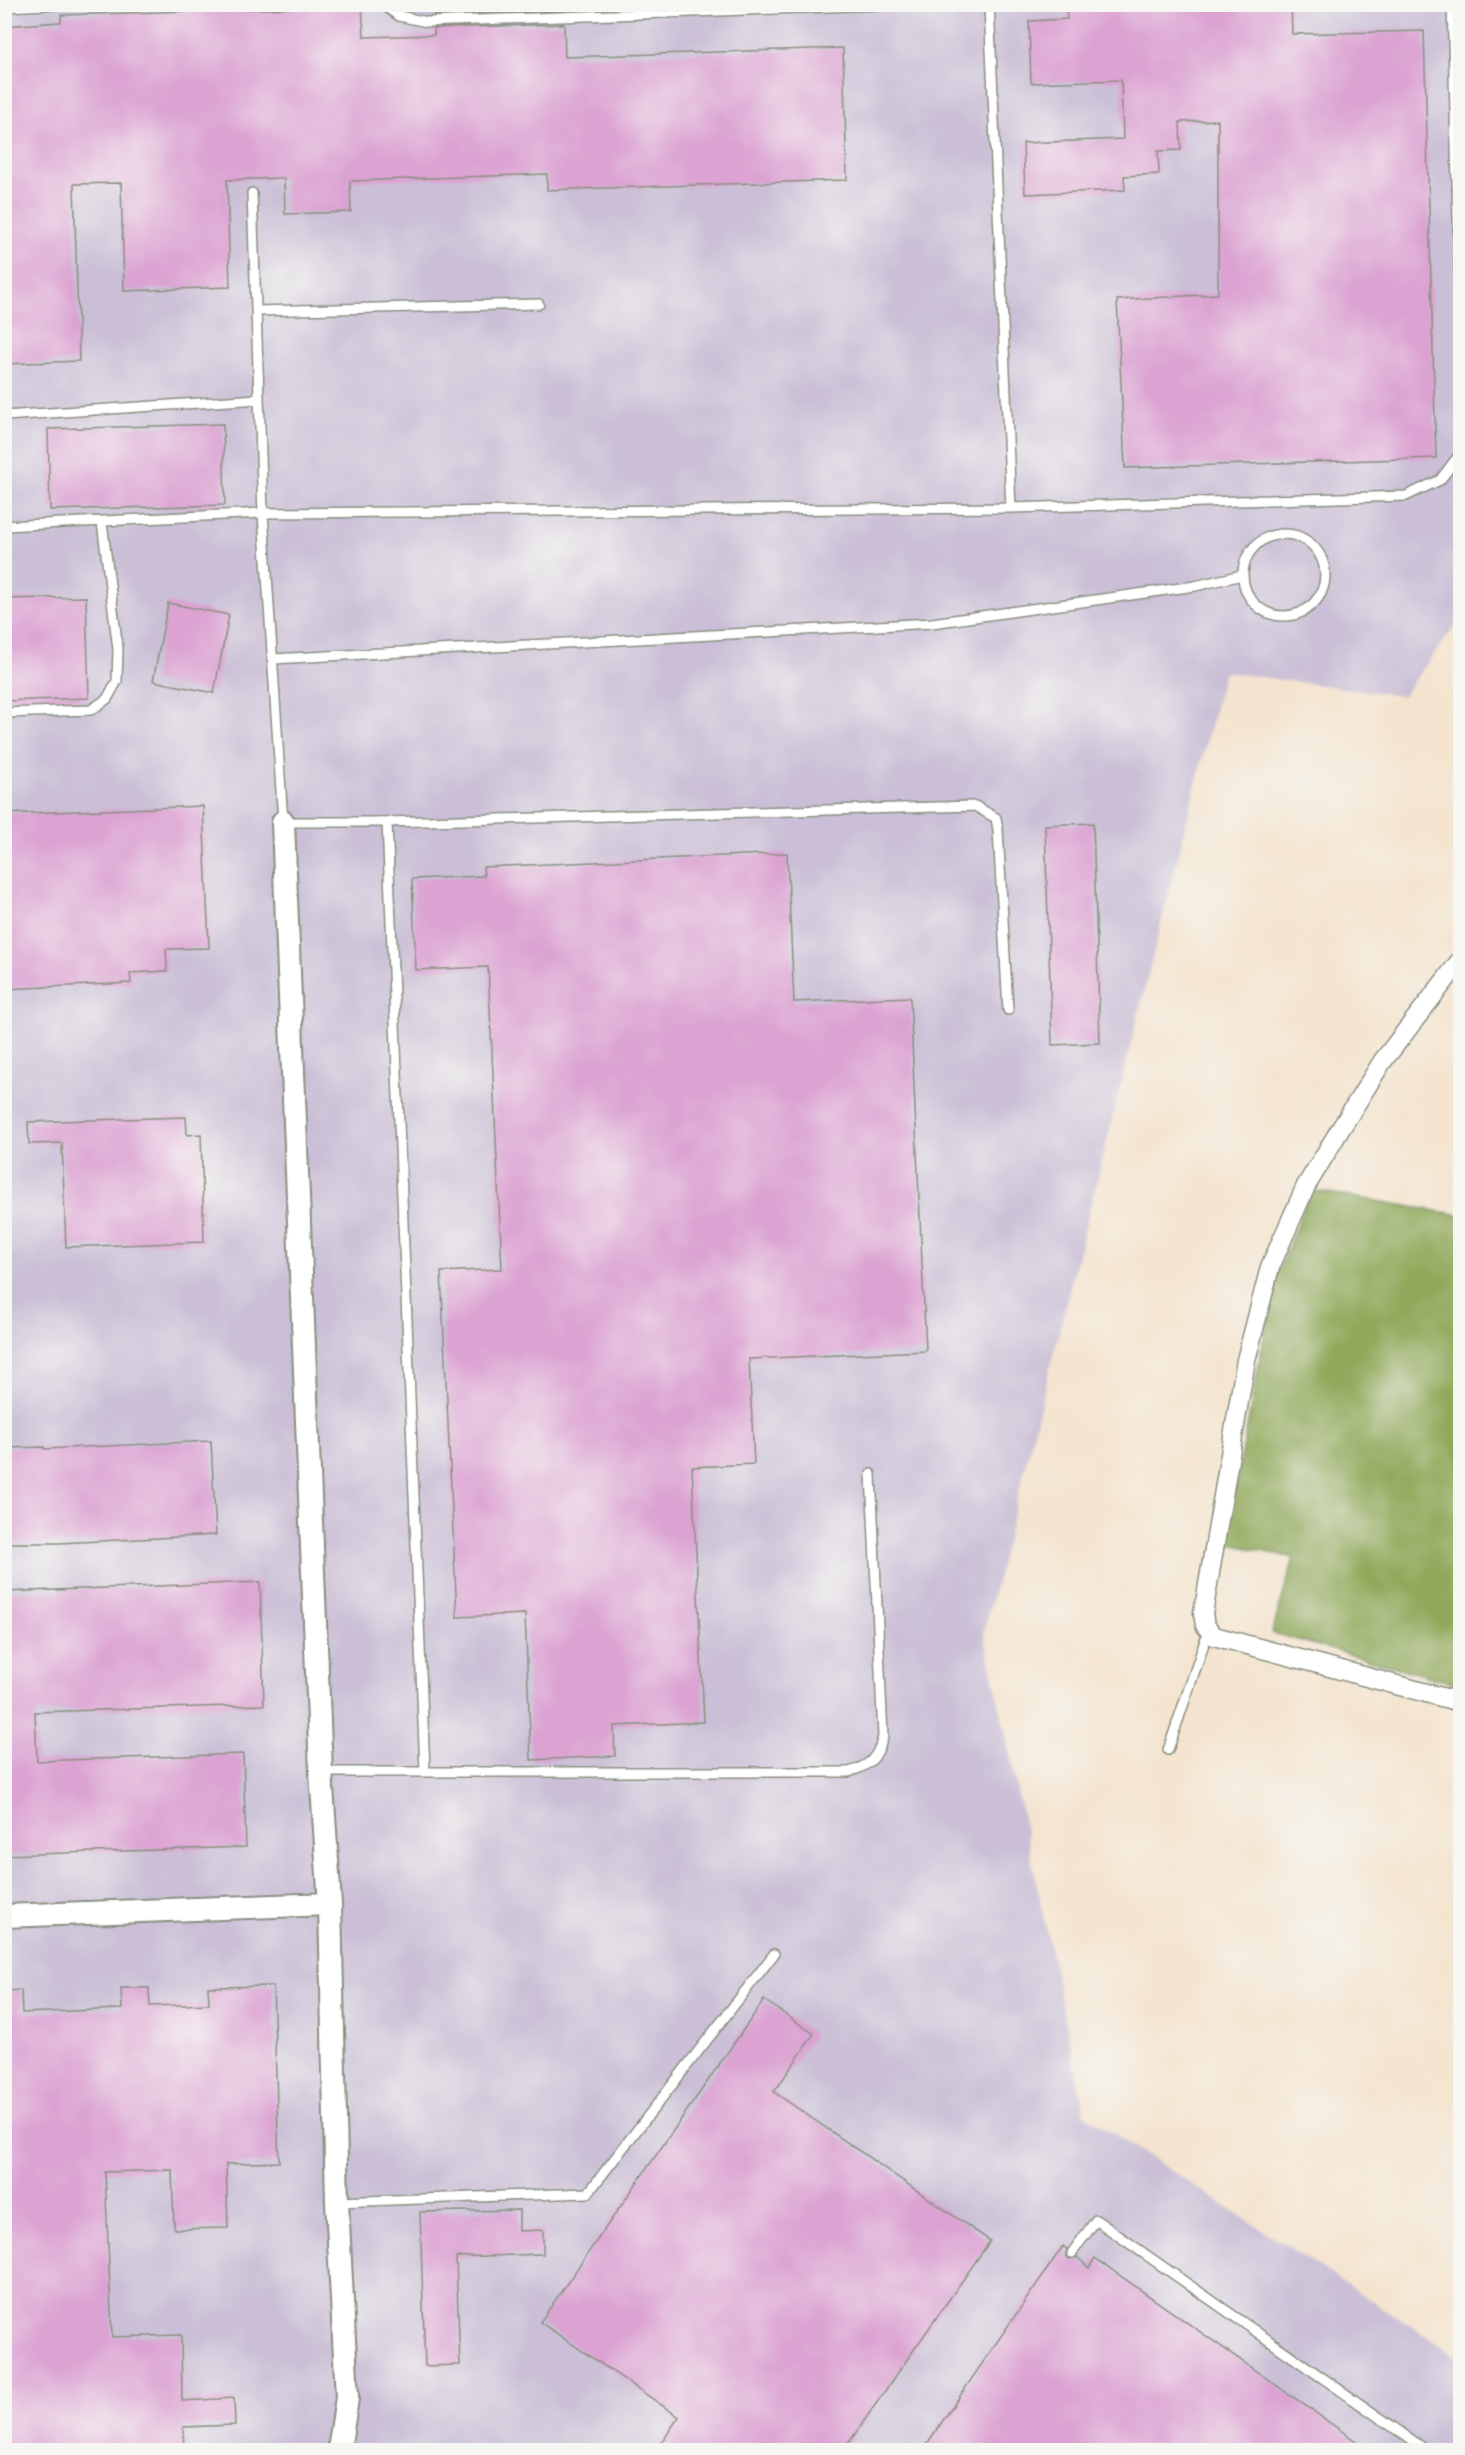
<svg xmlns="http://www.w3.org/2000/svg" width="1465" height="2455" viewBox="0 0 1465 2455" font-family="'Comic Neue',sans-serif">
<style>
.industrial{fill:#cabfd6}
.forest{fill:#90a85a;stroke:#587247;stroke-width:1.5}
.building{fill:#dba2d2}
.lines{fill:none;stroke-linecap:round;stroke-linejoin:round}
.service-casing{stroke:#8a9082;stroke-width:12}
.minor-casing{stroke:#8a9082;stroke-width:21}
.tertiary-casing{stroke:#8a9082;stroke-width:26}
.path{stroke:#8a9082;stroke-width:4;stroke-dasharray:1.5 4.5;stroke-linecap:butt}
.service{stroke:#fff;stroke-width:9}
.minor{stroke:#fff;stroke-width:18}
.tertiary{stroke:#fff;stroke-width:22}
</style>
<rect width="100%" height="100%" fill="#f6f6f2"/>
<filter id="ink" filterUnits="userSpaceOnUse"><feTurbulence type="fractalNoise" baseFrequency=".0167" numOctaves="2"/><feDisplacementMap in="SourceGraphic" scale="12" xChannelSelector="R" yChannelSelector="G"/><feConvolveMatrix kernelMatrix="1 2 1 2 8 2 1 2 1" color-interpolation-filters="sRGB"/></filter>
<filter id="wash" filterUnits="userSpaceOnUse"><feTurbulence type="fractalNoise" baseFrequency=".008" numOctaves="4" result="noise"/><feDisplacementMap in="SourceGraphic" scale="24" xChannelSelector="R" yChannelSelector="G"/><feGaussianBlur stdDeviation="1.35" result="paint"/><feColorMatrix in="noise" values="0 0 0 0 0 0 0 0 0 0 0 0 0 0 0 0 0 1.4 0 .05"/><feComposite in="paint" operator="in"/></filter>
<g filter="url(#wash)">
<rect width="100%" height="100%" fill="#f4e4cf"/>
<path class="industrial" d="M5 5H1460V619L1403 696 1224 672 984 1631 1085 2115 1460 2358V2450H5Z"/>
<path class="forest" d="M1311 1190 1460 1215V1685L1272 1633 1294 1558 1225 1543 1275 1279Z"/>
<g id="blocks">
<path class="building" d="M434 4H564V10L434 15Z
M1066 4H1291L1292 34 1424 31 1436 458 1125 468 1117 300 1218 294V120L1180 122 1181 150 1158 151 1159 174 1124 176 1125 190 1025 194 1023 143 1123 139 1121 80 1031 83 1029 21 1067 19Z
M362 6 364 37 434 35V28L564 24 565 57 843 48 847 180 547 190V174L350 181 351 212 285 214 284 178 227 180 230 287 124 291 121 183 74 184 79 361 4 364V26L61 22V15Z
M223 424 225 505 50 510 48 429Z
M86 597 89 698 4 701V599Z
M168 603 229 615 214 693 153 681Z
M203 806 209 948 166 949 167 971 130 973 131 983 4 989V814Z
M1093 823 1100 1043 1052 1045 1045 825Z
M787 853 794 1002 910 997 926 1351 749 1359 754 1464 692 1467 704 1722 614 1726 615 1756 531 1760 525 1614 457 1617 441 1272 502 1269 488 967 416 970 412 879 484 876 483 867Z
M186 1117 187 1135 201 1134 204 1242 66 1247 62 1143 29 1144 28 1122Z
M211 1441 216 1535 60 1543H4V1448L44 1447V1449Z
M260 1582 264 1705 35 1712 37 1761 243 1754 246 1847 4 1855V1592Z
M273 1986 279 2162 226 2164 228 2228 174 2229 172 2170 105 2172 112 2337 181 2335 182 2401 234 2398 235 2425 183 2427 184 2451H4V1991L21 1990 22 2013 122 2009 121 1988H149L150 2006 209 2004 208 1987Z
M764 2000 814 2034 774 2092 990 2241 843 2451H655L679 2417 540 2322Z
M519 2210V2231L543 2230V2254L456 2257 460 2365 425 2366 420 2212Z
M1063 2246 1067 2249 1066 2255 1069 2259 1077 2257 1089 2268 1095 2258 1370 2451H922Z"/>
</g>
</g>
<g filter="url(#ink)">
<use href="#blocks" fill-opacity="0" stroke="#8a9082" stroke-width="1.5"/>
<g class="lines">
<g class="service-casing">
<path id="service" d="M382 4 399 16 427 22 906 4
M989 4 1011 508
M1452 4 1460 290
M4 7 66 4
M252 193 263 513 1011 508 1406 496 1440 480 1460 454
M256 311 539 304
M4 416 259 399
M4 526 263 513 283 822H387L975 806 996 818 998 830 1008 1010
M1243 575a41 41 0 1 1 82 0a41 41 0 1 1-82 0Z
M272 659 932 623 1195 586 1242 575
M4 713 91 710 107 699 117 681 118 649 102 522
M387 822 425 1771
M1168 1750 1208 1632
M321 1772H849C870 1765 877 1759 883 1737L871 1474
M337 2202 588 2193 774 1954
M1072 2253 1096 2220 1426 2450"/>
</g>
<g class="minor-casing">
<path id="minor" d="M1460 961 1382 1062 1338 1133 1306 1186 1270 1267 1246 1360 1203 1614 1205 1625 1214 1636 1460 1702"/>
</g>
<g class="tertiary-casing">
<path id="tertiary" d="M283 822 321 1772 330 1904 337 2202 347 2398 339 2450
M4 1916 330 1904"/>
</g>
<path class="path" d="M452 2450 453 2449"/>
<use href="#service" class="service"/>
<use href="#minor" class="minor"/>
<use href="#tertiary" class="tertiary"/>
</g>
</g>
<rect width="1465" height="2455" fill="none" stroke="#f6f6f2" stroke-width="24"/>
</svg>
